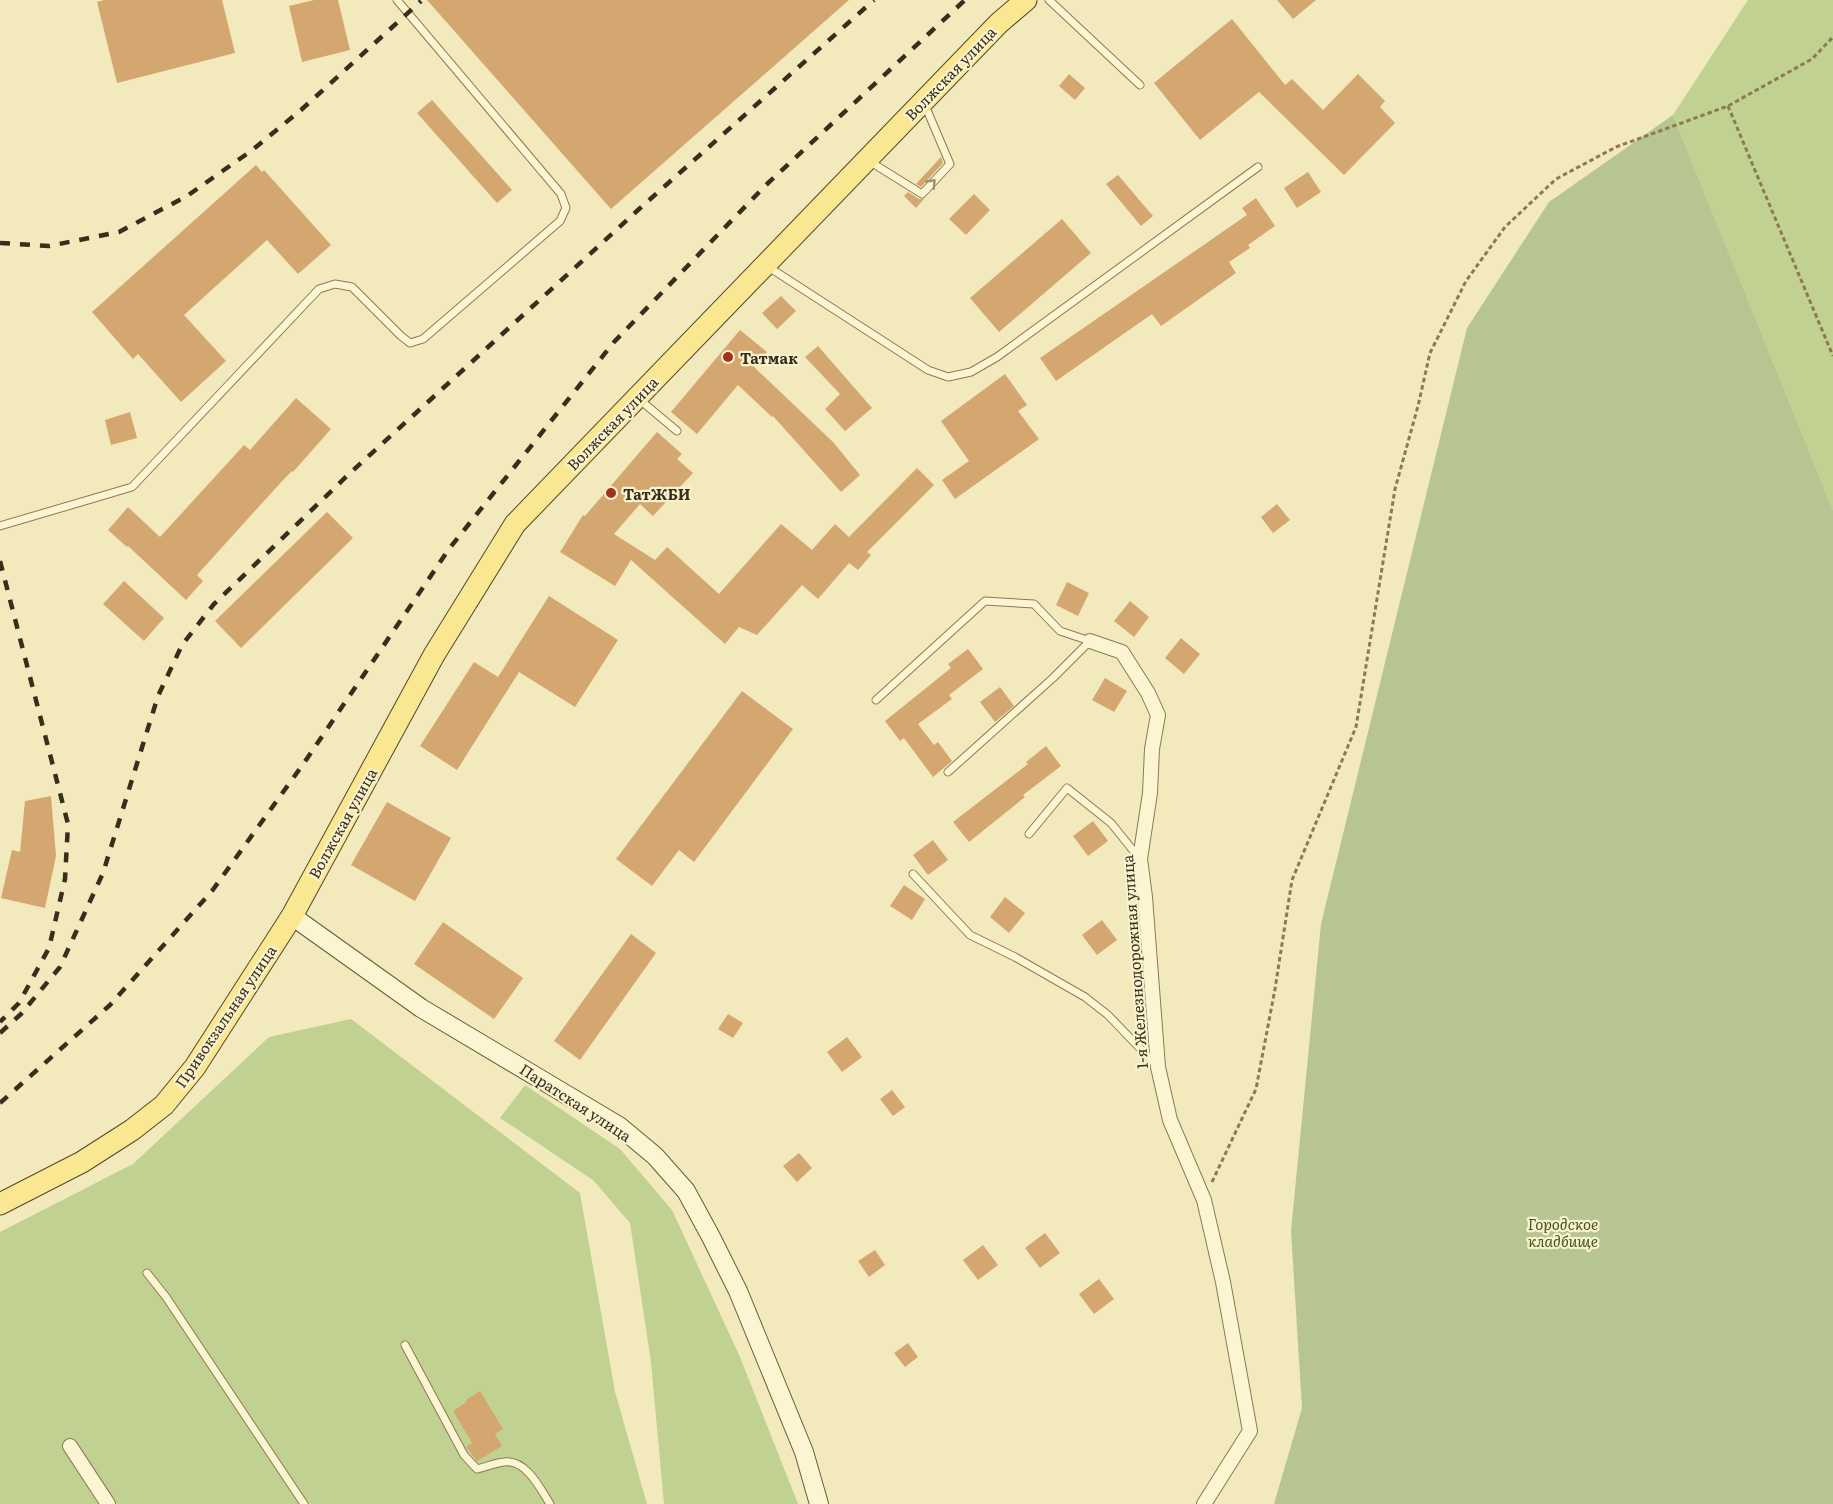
<svg xmlns="http://www.w3.org/2000/svg" width="1833" height="1504" viewBox="0 0 1833 1504" font-family="Literata,serif">
<style>
.green{fill:#c0d191}
.cemetery{fill:#b7c591}
.building{fill:#d4a770}
.lines{fill:none;stroke-linecap:round;stroke-linejoin:round}
.lane-casing{stroke:#8c7a55;stroke-width:9}
.street-casing{stroke:#8c7a55;stroke-width:16}
.secondary-casing{stroke:#6d5a38;stroke-width:20}
.primary-casing{stroke:#59462a;stroke-width:23}
.path{stroke:#8c7a55;stroke-width:3;stroke-dasharray:4.5 3;stroke-linecap:butt}
.lane{stroke:#fcf5d1;stroke-width:7}
.street{stroke:#fcf5d1;stroke-width:14}
.secondary{stroke:#fcf5d1;stroke-width:18}
.primary{stroke:#fae791;stroke-width:21}
.rail{stroke:#3a2e1b;stroke-width:4.5;stroke-dasharray:10 10;stroke-linecap:butt}
.oneway{stroke:#9b9276}
.poi-dot{fill:#a1301f;stroke:#f9f2ce;stroke-width:2}
.labels{text-anchor:middle;dominant-baseline:central;stroke-width:4.5;stroke-linejoin:round;paint-order:stroke}
.street-label{font-size:15px;fill:#3a2e1b;stroke:#f9f2ce}
.poi-label{font-size:15px;font-weight:bold;fill:#3a2e1b;stroke:#f9f2ce;text-anchor:start}
.park-label{font-size:15px;font-style:italic;fill:#42581f;stroke:#f9f2ce}
</style>
<rect width="100%" height="100%" fill="#f2e9bd"/>
<path class="green" d="M1748 0H1833V510L1673 115Z
M351 1019 580 1193 615 1392 647 1504H0V1232L133 1164 269 1037Z
M525 1085 620 1149 672 1210 740 1357 798 1504H664L651 1362 630 1223 593 1180 500 1118Z"/>
<path class="cemetery" d="M1673 115 1833 510V1504H1274L1302 1408 1291 1231 1321 924 1467 328 1549 202Z"/>
<path class="building" d="M104 0H222L235 53 117 83 97 2Z
M314 0H338L350 50 302 62 289 6Z
M427 0H849L611 209Z
M1277 0H1316L1293 19Z
M1232 19 1285 85 1292 79 1323 110 1358 74 1385 101 1380 107 1395 123 1344 175 1259 92 1200 140 1154 83Z
M1069 74 1085 88 1075 100 1059 86Z
M432 100 512 190 497 203 417 113Z
M941 157 943 163 921 187 916 184Z
M256 165 262 172 264 170 331 245 298 274 267 240 184 315 226 361 181 402 138 354 133 359 92 312Z
M1308 172 1321 192 1297 208 1284 188Z
M1118 175 1153 216 1141 226 1106 184Z
M908 192 919 199H924L916 208 904 196Z
M974 194 990 210 966 235 949 219Z
M1256 198 1275 226 1248 245 1250 248 1229 262 1236 273 1161 326 1152 314 1056 381 1040 358 1247 215 1242 208Z
M1062 219 1091 253 999 332 970 298Z
M781 296 796 311 777 329 762 313Z
M740 330 767 352 754 367 833 442 860 475 841 492 773 416 772 417 738 385 697 434 671 412Z
M818 346 872 408 845 431 825 409 840 394 805 357Z
M1005 374 1027 405 1018 411 1039 439 955 499 942 480 969 461 941 421Z
M296 398 331 429 293 472 292 471 283 480 197 575 203 581 186 600 128 546 127 547 108 530 128 507 160 537 244 445 250 450Z
M130 412 137 438 111 445 105 420Z
M657 432 682 454 677 459 693 473 653 516 640 504 614 534 655 560 667 547 719 594 781 524 812 550 835 524 849 537 917 468 934 485 867 552 871 555 858 570 849 563 818 599 802 585 757 635 739 627 725 644 631 560 615 586 560 552 583 515 585 516Z
M1277 504 1290 520 1273 533 1261 517Z
M327 512 353 538 241 648 215 621Z
M124 581 164 618 144 641 103 604Z
M1067 582 1089 593 1078 616 1056 605Z
M549 596 618 640 575 707 519 672 457 770 420 746 474 662 498 677Z
M1130 601 1149 617 1134 637 1114 621Z
M1181 638 1200 654 1184 674 1165 658Z
M968 649 983 669 949 695 952 699 918 724 934 745 938 742 952 761 933 777 904 738 900 741 885 721 951 668 948 664Z
M1105 678 1127 691 1114 712 1092 700Z
M1000 687 1014 706 995 722 980 702Z
M742 691 793 729 694 862 679 850 652 886 616 859Z
M1046 746 1061 766 1023 795 1025 797 969 842 953 822 1028 764 1026 762Z
M51 796 56 856 45 908 1 898 12 850 20 852 25 801Z
M387 802 451 838 415 901 351 865Z
M1093 821 1108 841 1088 856 1073 836Z
M933 840 948 860 928 875 913 855Z
M904 885 925 899 912 920 890 906Z
M1005 897 1025 913 1009 933 990 917Z
M1102 920 1117 940 1097 955 1082 935Z
M443 922 523 978 494 1019 414 964Z
M631 934 656 953 580 1060 554 1041Z
M728 1014 743 1023 733 1038 718 1029Z
M847 1037 862 1057 842 1072 827 1052Z
M892 1090 905 1107 893 1116 880 1099Z
M799 1153 812 1168 797 1182 783 1166Z
M1045 1233 1060 1253 1040 1268 1025 1248Z
M983 1245 998 1265 978 1280 963 1260Z
M875 1250 885 1265 869 1277 858 1261Z
M1099 1279 1114 1299 1094 1314 1079 1294Z
M908 1343 918 1357 905 1367 894 1353Z
M480 1391 503 1429 495 1434 502 1446 477 1461 466 1447 472 1443 453 1411 467 1402 466 1400Z"/>
<g class="lines">
<g class="lane-casing">
<path id="lane" d="M1049 0 1140 85
M869 161 922 194 950 164 924 103
M767 266 928 370 948 377 971 372 997 357 1258 167
M640 400 677 431
M0 526 132 487 319 289 335 284 352 287 401 336 410 343 423 339 560 221 566 208 561 194 397 0
M876 700 985 601 1034 604 1060 631 1090 641 1053 678 948 772
M1029 834 1067 788 1111 823 1140 859
M913 874 970 935 1015 957 1085 997 1108 1015 1156 1065
M147 1273 166 1297 304 1504
M405 1345 464 1455 477 1469C486 1467 495 1463 504 1462 526 1459 540 1488 550 1504"/>
</g>
<g class="street-casing">
<path id="street" d="M1090 641 1122 652 1148 693 1158 715 1152 749 1150 793 1140 859 1145 897 1158 1067 1170 1120 1204 1200 1223 1282 1250 1431 1204 1504
M70 1446 108 1504"/>
</g>
<g class="secondary-casing">
<path id="secondary" d="M292 916 421 1008 619 1126 655 1156 686 1191 711 1237 738 1291 804 1452 819 1504"/>
</g>
<g class="primary-casing">
<path id="primary" d="M0 1204 82 1162 132 1130 164 1105 195 1067 292 916 434 655 515 524 999 23 1026 0"/>
</g>
<path class="path" d="M1728 106 1833 356
M1212 1182 1256 1089 1275 989 1292 880 1356 727 1395 489 1418 406 1430 353 1466 281 1505 227 1556 179 1616 147 1728 106 1812 59 1833 37"/>
<use href="#lane" class="lane"/>
<use href="#street" class="street"/>
<use href="#secondary" class="secondary"/>
<use href="#primary" class="primary"/>
<path class="rail" d="M0 243 49 246 119 232 187 196 251 151 301 110 421 1
M0 561 68 824 65 879 49 948 19 1003 0 1022
M0 1033 21 1014 60 967 103 873 158 696 182 645 214 604 348 475 638 210 874 0
M0 1103 110 1005 212 891 304 763 449 549 614 342 766 185 965 0"/>
</g>
<defs><path id="oneway-chevron" d="M-2-3.5L2.5 0L-2 3.5" fill="none" stroke-width="1.6" stroke-linecap="round" stroke-linejoin="round" transform="scale(1.5)"/></defs>
<use class="oneway" href="#oneway-chevron" transform="translate(932 183) rotate(-46)"/>
<g class="poi-dot">
<circle cx="728" cy="357" r="6"/>
<circle cx="611" cy="493" r="6"/>
</g>
<g class="labels">
<g class="street-label">
<text transform="translate(950 73) rotate(-46)">Волжская улица</text>
<text transform="translate(612 423) rotate(-46)">Волжская улица</text>
<text transform="translate(342 823) rotate(-61)">Волжская улица</text>
<text transform="translate(1134 962) rotate(-94)">1-я Железнодорожная улица</text>
<text transform="translate(225 1016) rotate(-56)">Привокзальная улица</text>
<text transform="translate(576 1102) rotate(33)">Паратская улица</text>
</g>
<g class="poi-label">
<text x="740" y="357">Татмак</text>
<text x="623" y="493">ТатЖБИ</text>
</g>
<g class="park-label">
<text x="1563" y="1223">Городское<tspan x="1563" dy="17">кладбище</tspan></text>
</g>
</g>
</svg>
